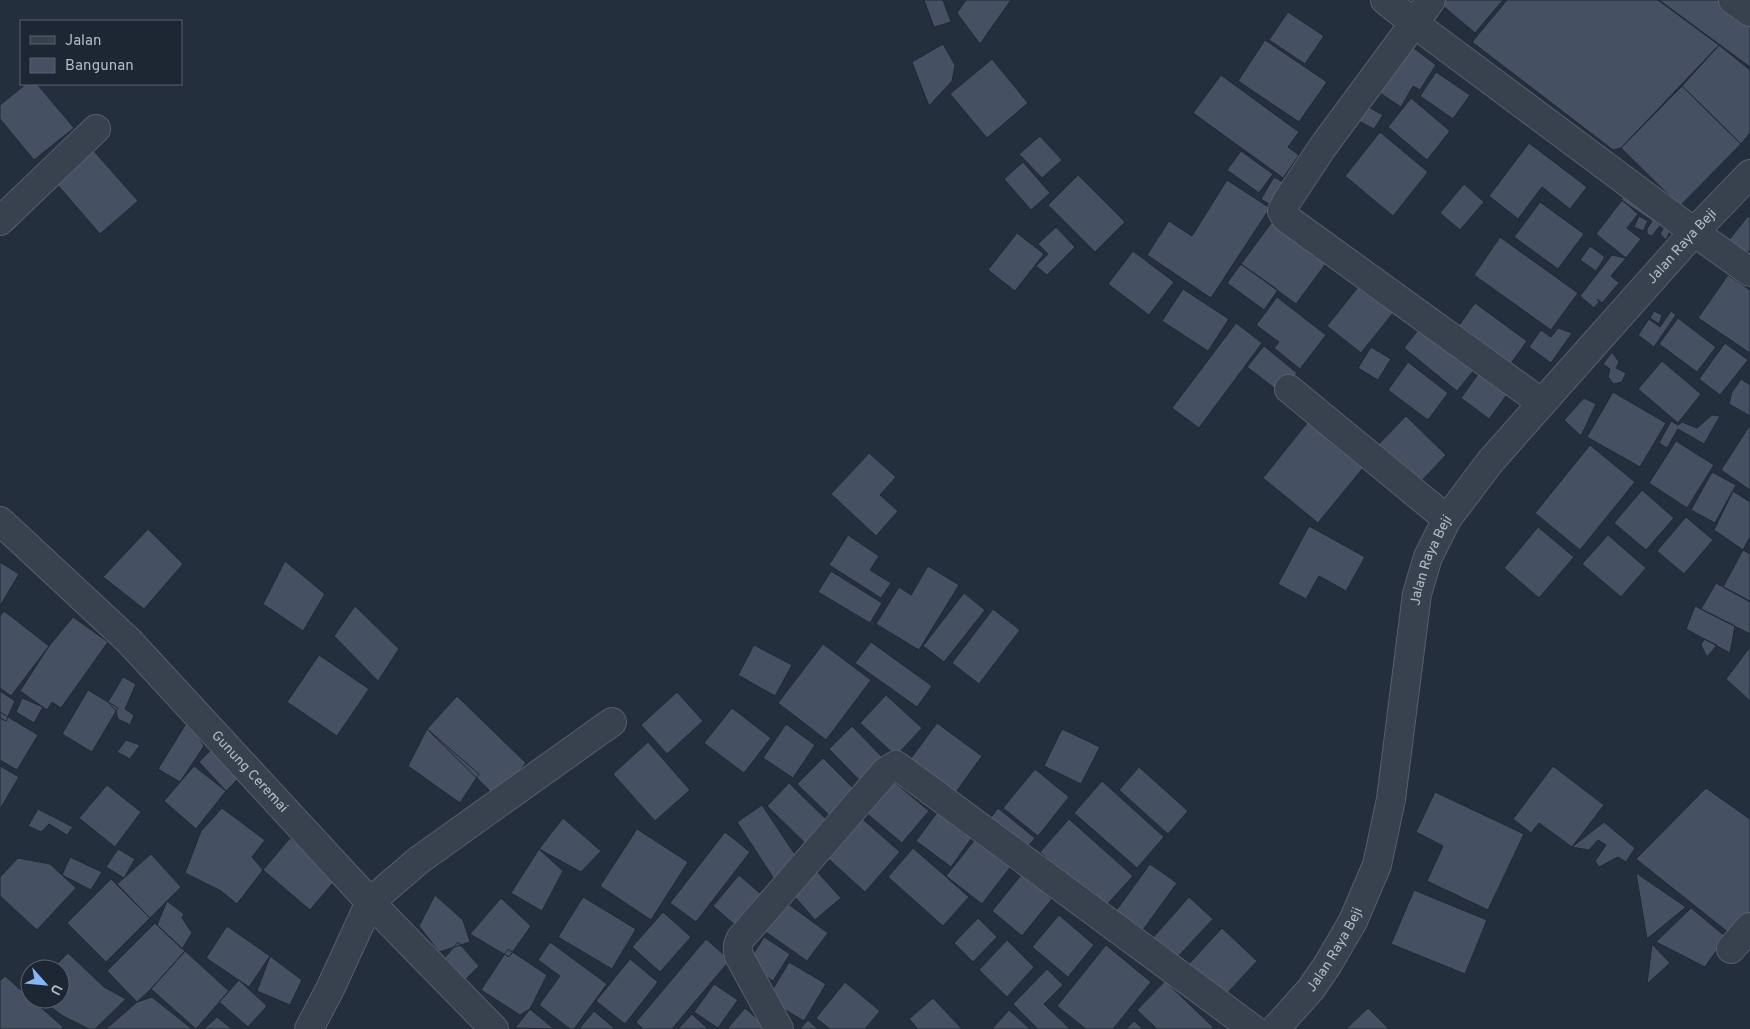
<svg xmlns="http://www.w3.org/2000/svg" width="1750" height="1029" viewBox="0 0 1750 1029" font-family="Overpass,sans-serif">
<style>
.building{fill:#455162;stroke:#1f2835}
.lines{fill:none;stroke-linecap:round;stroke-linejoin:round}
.minor-casing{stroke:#565f6c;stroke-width:30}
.tertiary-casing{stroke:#565f6c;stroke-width:30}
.minor{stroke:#38414e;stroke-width:28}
.tertiary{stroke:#38414e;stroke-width:28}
.labels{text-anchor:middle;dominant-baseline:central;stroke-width:4;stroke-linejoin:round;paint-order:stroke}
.street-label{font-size:14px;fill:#b4bcc9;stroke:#1d2633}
</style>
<rect width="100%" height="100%" fill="#242f3e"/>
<path class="building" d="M924 0H943L951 22 934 27Z
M966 0H1011L980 44 957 13Z
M1436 0H1503L1475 33Z
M1507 0H1658L1719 45 1621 148 1613 150 1472 42Z
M1659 0H1727L1750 17V67Z
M1288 12 1324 36 1305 64 1269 40Z
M1265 40 1327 82 1299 122 1238 81Z
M1403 40 1436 65 1420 90 1413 86 1401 107 1371 87Z
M943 44 955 65 952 81 929 106 912 62Z
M1719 45 1750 70V133L1741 144 1682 86Z
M992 59 1028 103 987 138 950 94Z
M1436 72 1470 95 1453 119 1420 96Z
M1221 75 1299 132 1288 147 1299 155 1283 178 1193 113Z
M26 84H37L74 128 34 160 0 119V105Z
M1682 86 1741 144 1680 206 1621 148Z
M1411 98 1450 131 1427 160 1388 127Z
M1357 101 1383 115 1374 129 1349 116Z
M1380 132 1428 172 1393 216 1345 176Z
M1040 136 1062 160 1042 178 1019 154Z
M1529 143 1587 187 1570 209 1542 187 1518 219 1489 196Z
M93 150 138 201 100 234 55 182Z
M1241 151 1273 174 1259 193 1227 170Z
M1023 162 1050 193 1031 210 1004 179Z
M1078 175 1125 222 1095 252 1048 205Z
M1274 177 1290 186 1277 209 1261 199Z
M1227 180 1270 208 1211 298 1147 255 1169 221 1192 236Z
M1464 184 1484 202 1460 230 1440 213Z
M1626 193 1665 219 1652 236 1647 234V229L1652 221 1621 200Z
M1622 200 1638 214 1627 228 1641 239 1626 258 1596 234Z
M1540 202 1584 234 1558 269 1514 237Z
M1639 216 1648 221 1643 231 1634 227Z
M1748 216 1750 218V250L1748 252 1733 249 1734 244 1729 240Z
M1275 218 1330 258 1296 304 1241 264Z
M1667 221 1673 225 1666 240 1660 234Z
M1056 227 1075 247 1047 275 1036 266 1048 254 1038 244Z
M1017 233 1044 254 1015 291 988 270Z
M1500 237 1578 293 1551 330 1474 275Z
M1590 246 1605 257 1596 271 1580 260Z
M1133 251 1174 282 1149 315 1108 284Z
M1612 255 1626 258 1611 276 1619 283 1602 303 1597 299 1599 302 1594 308 1580 296Z
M1241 264 1278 290 1264 310 1227 283Z
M1728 275 1750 290V353L1698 318Z
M1363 281 1397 308 1361 353 1327 326Z
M1183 289 1229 319 1208 351 1162 321Z
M1277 297 1326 335 1300 369 1274 348 1279 342 1256 325Z
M1475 303 1527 341 1504 373 1452 335Z
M1654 311 1662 315 1659 324 1650 318Z
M1671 311 1676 315 1654 347 1638 335 1649 319 1660 327Z
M1678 318 1716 347 1697 372 1659 344Z
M1425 321 1478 365 1457 391 1404 348Z
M1236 323 1262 343 1199 428 1172 408Z
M1558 328 1572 333 1551 363 1529 347 1541 330 1551 337Z
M1725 343 1748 360 1720 395 1699 379Z
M1264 346 1297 373 1282 394 1247 367Z
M1371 347 1391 359 1378 380 1358 368Z
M1612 352 1619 362 1616 368 1626 373 1622 382 1614 384 1608 377 1610 369 1603 364Z
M1662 361 1701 394 1678 423 1638 389Z
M1408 362 1448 393 1428 420 1388 390Z
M1484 366 1512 388 1489 419 1461 398Z
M1741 379 1750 385V416L1729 404 1732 392Z
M1613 392 1666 423 1640 467 1587 437Z
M1584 398 1596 404 1581 436 1564 420Z
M1712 415 1720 416 1704 444 1678 429 1667 448 1659 443 1671 421 1678 425 1682 422 1697 428Z
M1406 416 1446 455 1414 489 1373 450Z
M1311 418 1367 463 1318 523 1263 478Z
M1750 425V490L1721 470Z
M1676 441 1714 465 1687 508 1649 483Z
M1590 445 1635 482 1580 550 1535 513Z
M869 453 896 477 880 495 898 511 876 536 831 494Z
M1712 472 1736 485 1715 523 1691 510Z
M1642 490 1674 518 1646 550 1614 523Z
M1733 491 1750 502V537L1743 550 1714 530Z
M1686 517 1713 540 1684 574 1657 551Z
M1309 526 1365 557 1346 591 1319 576 1306 599 1278 584Z
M1538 527 1574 557 1539 598 1504 568Z
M148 529 183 564 144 609 103 577Z
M848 535 879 556 870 570 891 583 881 598 829 565Z
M1608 535 1646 568 1621 597 1582 564Z
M1743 550 1750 554V602L1723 587Z
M285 561 325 594 303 631 263 604Z
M0 562 19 574 0 606Z
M928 566 959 585 919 650 876 624 899 587 911 595Z
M831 571 882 603 870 623 818 592Z
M1716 583 1750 601V634L1701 609Z
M964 593 985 610 944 662 923 646Z
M355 606 399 649 378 681 334 636Z
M1695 606 1735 626 1730 653 1686 629Z
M993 609 1020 630 979 684 952 663Z
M4 611 49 646 11 696 0 688V616Z
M73 617 108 642 61 708 52 702 47 710 20 691 49 646Z
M1704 639 1717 645 1707 657 1701 645Z
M871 642 932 686 917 707 855 663Z
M823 644 871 680 826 740 778 703Z
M754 645 792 665 775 696 738 675Z
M1750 647V701L1726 679Z
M319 655 369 689 337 736 287 702Z
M123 677 136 684 125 709 134 715 130 725 118 719 116 711 108 702Z
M88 690 118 708 92 752 62 734Z
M0 691 15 701 6 721 0 718Z
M677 692 703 721 667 754 641 725Z
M886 695 922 728 896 756 860 723Z
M457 696 526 763 494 802 495 796 427 729Z
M22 698 43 707 34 723 16 712Z
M732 708 771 738 744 773 704 743Z
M0 712 38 735 17 770 0 760Z
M187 722 189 728 195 732 204 746 180 782 158 769Z
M937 723 982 756 951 799 906 765Z
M786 724 815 745 793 778 763 758Z
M852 726 889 764 865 786 829 749Z
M427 729 479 774 460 803 408 766Z
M1062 729 1100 747 1081 784 1044 766Z
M126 740 140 745 130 759 117 752Z
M648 742 690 790 655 821 613 774Z
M215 746 242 775 226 791 199 762Z
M823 758 859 794 833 819 797 784Z
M0 766 19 777 0 809Z
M194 766 226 791 196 829 164 801Z
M1553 766 1604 805 1572 847 1539 823 1531 833 1513 819Z
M1139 767 1188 811 1168 834 1119 790Z
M1035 769 1069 797 1038 836 1003 808Z
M886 775 929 811 902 843 859 807Z
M1102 781 1164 837 1137 868 1074 813Z
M789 783 833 826 810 848 767 806Z
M107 785 141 812 115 847 79 818Z
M1706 788 1750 819V918L1734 937 1636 859Z
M1435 792 1524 834 1488 910 1427 881 1443 846 1416 832Z
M762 805 800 862 774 879 737 822Z
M942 806 976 832 951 867 916 841Z
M222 808 265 840 252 857 263 870 237 904 221 891 185 873 201 831Z
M998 808 1035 838 1022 854 986 824Z
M38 809 73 827 67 835 49 824 41 832 28 826Z
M858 815 900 852 865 892 823 854Z
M563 818 601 851 581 872 539 849Z
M1069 819 1133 876 1103 909 1040 852Z
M1604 822 1635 848 1626 862 1618 857 1599 867 1595 861 1606 845 1598 840 1589 850 1572 847Z
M637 829 688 862 651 920 600 886Z
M725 832 750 852 696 922 670 903Z
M977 837 1012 865 982 904 946 876Z
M290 838 337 878 310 910 263 870Z
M913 848 969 897 943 926 888 877Z
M118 849 135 859 124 878 106 867Z
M539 849 563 871 542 911 511 893Z
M151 854 181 887 150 918 117 884Z
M70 857 102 872 91 890 62 875Z
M18 858 50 864 76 888 37 930 0 896V877Z
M1150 864 1177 883 1140 934 1113 915Z
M813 867 841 898 815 920 788 889Z
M1636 873 1686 907 1647 939Z
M1022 874 1052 899 1022 936 992 911Z
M739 875 769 901 742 931 713 906Z
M111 879 150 918 106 962 67 923Z
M1414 890 1487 920 1465 974 1391 944Z
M435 895 463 920 470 942 439 952 419 926Z
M583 897 636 929 612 969 558 937Z
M1189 897 1213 919 1173 962 1150 941Z
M501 898 531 926 509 957 470 934Z
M167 901 184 914 182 918 192 933 182 949 157 925Z
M784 901 828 933 807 961 763 930Z
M1691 908 1726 937 1705 967 1656 942Z
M663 912 691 937 660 972 632 947Z
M1059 915 1094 945 1068 977 1032 947Z
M978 918 997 937 973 962 954 943Z
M155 923 185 951 151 989 137 1002 107 971Z
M227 926 270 956 249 987 206 958Z
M1222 928 1257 961 1222 999 1186 967Z
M764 937 790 954 773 981 747 964Z
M706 939 730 960 672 1029H643L636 1022Z
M1007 940 1034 967 1007 997 979 970Z
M458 942 479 966 462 983 438 966Z
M550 942 607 984 574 1029H570L539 1005 560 976 538 960Z
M1652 944 1670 963 1647 984Z
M1106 945 1151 982 1113 1029H1086L1057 1006Z
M508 949 547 975 530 1009 520 1015 481 990Z
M185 951 229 991 196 1029 151 989Z
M68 953 104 987 126 999 95 1029H89L63 1016 40 999H60V969H52Z
M270 956 302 980 290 1005 257 991Z
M630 959 658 982 625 1024 596 1001Z
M789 962 826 984 804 1021 767 999Z
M1047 969 1063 985 1044 1004 1070 1029H1038L1013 1004Z
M5 976 63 1027 61 1029H0V981Z
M239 980 267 1006 248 1027 219 1002Z
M1165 981 1213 1027 1211 1029H1157L1137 1010Z
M845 982 880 1011 865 1029H830L816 1018Z
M714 984 738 1000 718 1028 694 1012Z
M152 997 192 1029H106L137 1002Z
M933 998 962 1029H918L909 1019Z
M745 1008 769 1029H727Z
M1368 1008 1389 1029H1346Z
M530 1009 554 1029 515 1028Z
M1009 1010 1030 1029H992Z
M594 1011 615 1029H579Z
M692 1014 708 1029H678Z
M217 1017 232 1029H204Z
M808 1020 818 1029H800Z
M1134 1021 1143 1029H1126Z"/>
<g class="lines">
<g class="minor-casing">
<g id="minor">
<path d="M1385 0 1415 24 1694 232 1750 272"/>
<path d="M1431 0 1322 148 1287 201 1282 211 1286 218 1542 403"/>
<path d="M1733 0 1750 12"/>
<path d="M0 221 96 129"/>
<path d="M1289 389 1447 519"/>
<path id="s1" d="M0 521 129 641 370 902 494 1029"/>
<path d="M1731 949 1750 927"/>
<path d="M309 1029 330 989 370 902 419 860 612 722"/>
<path d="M779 1029 739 956C737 949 737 945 741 938L886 771 896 765 1253 1029"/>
</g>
</g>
<g class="tertiary-casing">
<g id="tertiary">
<path id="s2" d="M1275 1029 1311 989 1328 964 1353 921 1377 865 1391 799 1417 594 1428 557 1447 519 1490 462 1557 386 1694 232 1750 174"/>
</g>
</g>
<use href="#minor" class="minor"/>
<use href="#tertiary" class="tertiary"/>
</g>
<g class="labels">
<g class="street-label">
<text stroke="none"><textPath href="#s2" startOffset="910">Jalan Raya Beji</textPath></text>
<text stroke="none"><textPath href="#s2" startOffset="505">Jalan Raya Beji</textPath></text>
<text stroke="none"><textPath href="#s1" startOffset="354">Gunung Ceremai</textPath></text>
<text stroke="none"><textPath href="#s2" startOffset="100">Jalan Raya Beji</textPath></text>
</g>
</g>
<rect x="20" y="20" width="162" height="65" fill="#1d2633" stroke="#59626f"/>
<rect x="30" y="36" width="25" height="8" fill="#38414e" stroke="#59626f"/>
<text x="65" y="45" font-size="15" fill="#b4bcc9">Jalan</text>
<rect x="30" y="58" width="25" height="15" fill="#455162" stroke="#59626f"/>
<text x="65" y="70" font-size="15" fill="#b4bcc9">Bangunan</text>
<g transform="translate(45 984) rotate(117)"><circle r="24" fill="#1d2633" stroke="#59626f"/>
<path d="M0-4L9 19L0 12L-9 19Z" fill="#8ab4f8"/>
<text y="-8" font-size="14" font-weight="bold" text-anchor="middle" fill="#b4bcc9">U</text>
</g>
</svg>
